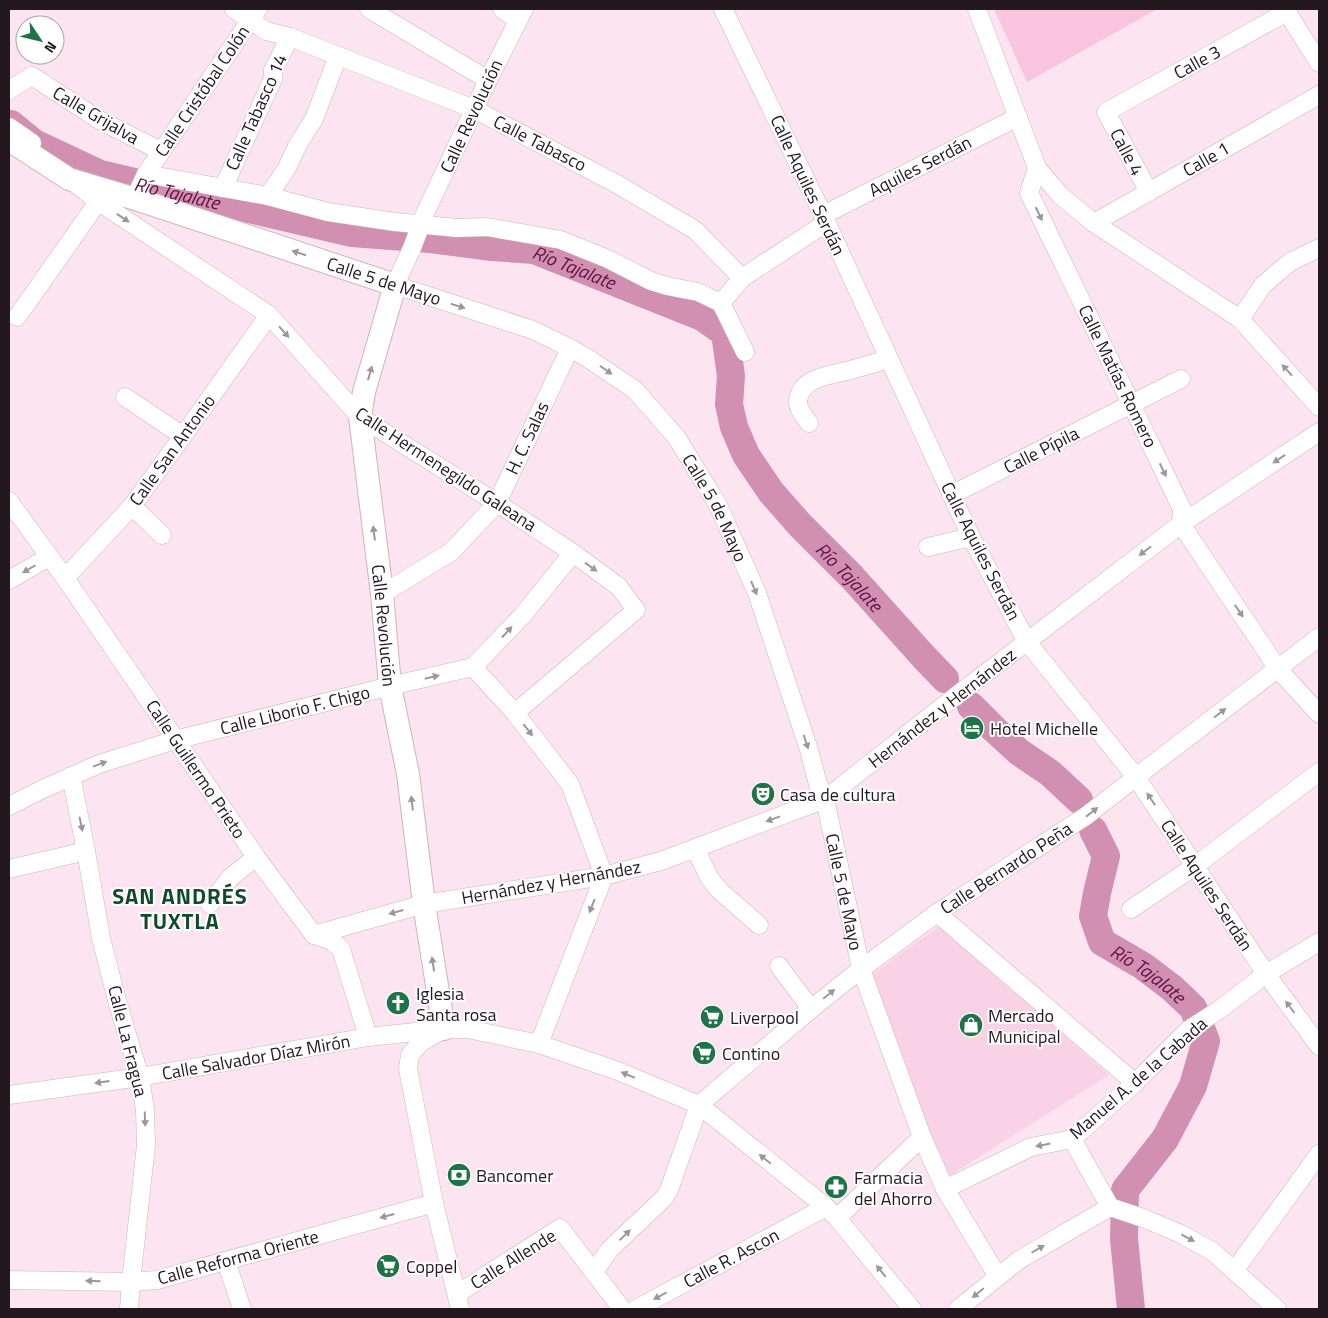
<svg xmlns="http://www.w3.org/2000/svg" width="1328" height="1318" viewBox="0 0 1328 1318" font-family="'Titillium Web',sans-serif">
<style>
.built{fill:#f9d3e5}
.green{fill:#f9c4de}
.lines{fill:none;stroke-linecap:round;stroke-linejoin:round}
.river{stroke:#d190b1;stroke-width:28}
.minor-casing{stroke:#d0b3c1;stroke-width:19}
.major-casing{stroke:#d0b3c1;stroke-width:24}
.minor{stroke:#fff;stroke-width:18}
.major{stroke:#fff;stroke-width:22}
.oneway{fill:#9c979a}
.labels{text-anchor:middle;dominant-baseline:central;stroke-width:4;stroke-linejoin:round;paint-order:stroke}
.street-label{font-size:18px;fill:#23181e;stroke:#fff}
.poi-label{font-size:18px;fill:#23181e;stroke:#fff;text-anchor:start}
.water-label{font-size:19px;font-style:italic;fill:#5f1142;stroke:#fff}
.district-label{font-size:22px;font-weight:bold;letter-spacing:1px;fill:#0e4a2b;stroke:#fff}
</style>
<rect width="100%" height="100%" fill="#fce4f0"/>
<path class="built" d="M941 925 1109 1075 946 1178 872 974Z"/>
<path class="green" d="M994 9H1157L1027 82Z"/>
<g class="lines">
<g class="river">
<path id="s1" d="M11 124 34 143 100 174 352 233 430 239 492 247 534 250 702 317 725 333 731 376 729 404 734 427 746 455 771 492 800 525 852 577 923 656 945 679"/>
<path d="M971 706 995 730 1019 752 1050 773 1079 800"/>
<path id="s2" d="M1093 830 1106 856 1097 893 1093 916 1102 942 1143 966 1172 988 1193 1008 1206 1041 1193 1086 1165 1139 1125 1190 1124 1239 1131 1309"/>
</g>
<g class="minor-casing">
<g id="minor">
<path d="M234 9 266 31 290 37 474 109 615 183 695 230 742 278"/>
<path d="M369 9 488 80"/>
<path d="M502 9 518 20"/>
<path id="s3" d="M524 9 488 80 426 211 412 248 395 285 533 330 570 348 589 359 635 390 677 438 718 505 757 593 809 750 818 784 825 799 861 969 922 1137 945 1189 998 1277"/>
<path d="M723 9 823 215 971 537 1027 642 1136 777 1266 974 1319 1046"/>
<path d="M977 9 1037 168 1029 193 1182 509 1181 524 1278 669 1319 714"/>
<path d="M9 90 32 76 101 121 161 151"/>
<path d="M9 127 32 143"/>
<path d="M1037 168 1061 196 1094 223 1240 319 1319 407"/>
<path d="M146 174 268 196 328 212 395 222 457 228 487 227 561 240 608 259 651 281 667 286 698 292 721 303 745 352"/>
<path d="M76 184 99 202 269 315 360 417 497 503 573 553 619 587 636 610 515 713"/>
<path d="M223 188 273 79V70L290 37"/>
<path d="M1149 192 1106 112 1287 12 1319 63"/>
<path d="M268 196 287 168 297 146 314 119 338 56"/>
<path d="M139 200V189L146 174 258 9"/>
<path d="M823 215 1018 117"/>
<path d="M1094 223 1319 95"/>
<path d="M721 303 742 278 826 223"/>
<path d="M17 317 105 192"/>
<path d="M1240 319 1263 285 1290 262 1319 248"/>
<path d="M125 397 183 436"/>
<path d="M809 423C805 417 798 410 798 402 799 378 829 375 847 371 861 367 875 363 889 359"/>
<path d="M951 495 1181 379"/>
<path d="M9 501 65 578 256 857 314 935 332 941 341 949 368 1037"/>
<path d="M132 506 162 535"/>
<path d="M928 547 971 537"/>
<path d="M65 578 132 506 183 436 269 315"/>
<path d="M9 580 49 557"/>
<path d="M382 594 451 552 497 503 570 348"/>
<path d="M473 667 515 713 570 784 604 876 539 1044"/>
<path d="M473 667 522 616 573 553"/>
<path d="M71 776 86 851 101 938 119 1008 140 1077 145 1110 146 1145 131 1282 129 1309"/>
<path d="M9 806 43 789 99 764 175 740 390 686 473 667"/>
<path d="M695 848 710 879 720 891 759 925"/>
<path d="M9 869 86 851"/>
<path d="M210 904 230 878 256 857"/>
<path d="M1131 909 1195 866 1319 772"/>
<path d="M937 913 1135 1083"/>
<path d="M314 935 424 904 604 876 661 861 825 799 961 692 1181 524 1319 432"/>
<path d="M779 966 811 1009"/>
<path d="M439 1032 420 1043 410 1055 408 1069 434 1203 460 1309"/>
<path d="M9 1095 140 1077 368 1037 444 1029H468L539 1044 618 1071 699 1105 826 1207 837 1218 912 1309"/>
<path d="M1072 1139 1110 1207 1143 1218 1181 1234 1212 1251 1277 1309"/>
<path d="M945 1189 1031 1147 1072 1139 1135 1083 1188 1030 1219 1010 1266 974 1319 942"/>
<path d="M837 1218 922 1137"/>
<path d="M226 1261 242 1309"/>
<path d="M1234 1271 1319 1154"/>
<path d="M594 1272 610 1249 664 1198 669 1190 699 1105 811 1009 861 969 937 913 1086 816 1136 777 1319 637"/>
<path d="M9 1280 131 1282 157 1280 434 1203"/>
<path d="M457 1294 560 1228 622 1309"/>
<path d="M636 1309 826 1207"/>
<path d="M958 1309 1019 1260 1110 1207"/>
</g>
</g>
<g class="major-casing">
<g id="major">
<path id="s4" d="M9 140 69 179 139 200 395 285 364 392 360 417 382 594 390 686 408 774 424 904 444 1029"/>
</g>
</g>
<use href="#minor" class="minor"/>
<use href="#major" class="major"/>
</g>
<defs><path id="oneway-solid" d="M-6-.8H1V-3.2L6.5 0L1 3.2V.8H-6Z" transform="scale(1.25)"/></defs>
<g class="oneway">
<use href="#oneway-solid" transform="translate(1039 214) rotate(64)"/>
<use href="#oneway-solid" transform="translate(123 218) rotate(34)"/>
<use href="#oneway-solid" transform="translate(299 253) rotate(-162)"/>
<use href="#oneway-solid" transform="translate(458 306) rotate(18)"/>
<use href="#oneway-solid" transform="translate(284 332) rotate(48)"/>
<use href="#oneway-solid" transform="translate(606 370) rotate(35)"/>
<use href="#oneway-solid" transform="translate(1287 370) rotate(-132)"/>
<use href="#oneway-solid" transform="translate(370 373) rotate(-74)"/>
<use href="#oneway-solid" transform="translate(1279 459) rotate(146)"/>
<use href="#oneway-solid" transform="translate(1163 470) rotate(64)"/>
<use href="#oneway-solid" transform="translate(374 533) rotate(-97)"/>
<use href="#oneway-solid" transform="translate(1145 551) rotate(143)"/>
<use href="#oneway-solid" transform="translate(591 567) rotate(36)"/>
<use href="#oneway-solid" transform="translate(29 569) rotate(150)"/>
<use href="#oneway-solid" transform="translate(754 588) rotate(67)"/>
<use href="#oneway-solid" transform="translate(1239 611) rotate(56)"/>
<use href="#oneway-solid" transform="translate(507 632) rotate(-47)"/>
<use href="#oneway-solid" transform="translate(432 677) rotate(-13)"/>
<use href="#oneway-solid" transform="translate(1220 713) rotate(-37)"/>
<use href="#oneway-solid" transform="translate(528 730) rotate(52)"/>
<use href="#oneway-solid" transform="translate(806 742) rotate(72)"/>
<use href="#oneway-solid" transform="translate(100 764) rotate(-20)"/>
<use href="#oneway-solid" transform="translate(1151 799) rotate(-124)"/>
<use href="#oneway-solid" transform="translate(412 803) rotate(-97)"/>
<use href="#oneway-solid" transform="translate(1092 812) rotate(-38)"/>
<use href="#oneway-solid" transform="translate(773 819) rotate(160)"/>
<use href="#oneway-solid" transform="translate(81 824) rotate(78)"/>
<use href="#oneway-solid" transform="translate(592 906) rotate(111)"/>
<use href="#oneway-solid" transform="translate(396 912) rotate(164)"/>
<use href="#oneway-solid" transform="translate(433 964) rotate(-99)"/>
<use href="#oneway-solid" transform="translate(829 994) rotate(-39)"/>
<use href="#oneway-solid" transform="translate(1290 1007) rotate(-127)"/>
<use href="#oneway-solid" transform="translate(628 1075) rotate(-157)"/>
<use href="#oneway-solid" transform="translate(102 1082) rotate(172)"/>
<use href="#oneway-solid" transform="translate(145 1119) rotate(88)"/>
<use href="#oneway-solid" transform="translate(1043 1145) rotate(169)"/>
<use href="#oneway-solid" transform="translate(765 1159) rotate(-141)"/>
<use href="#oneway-solid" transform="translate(387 1216) rotate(165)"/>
<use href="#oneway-solid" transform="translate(625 1235) rotate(-44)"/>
<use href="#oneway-solid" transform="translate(1188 1238) rotate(28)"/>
<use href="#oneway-solid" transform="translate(1038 1249) rotate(-30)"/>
<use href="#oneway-solid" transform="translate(881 1271) rotate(-129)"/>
<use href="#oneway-solid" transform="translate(93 1281) rotate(-179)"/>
<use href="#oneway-solid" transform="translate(978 1293) rotate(141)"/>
<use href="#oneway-solid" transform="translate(660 1296) rotate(152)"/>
</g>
<defs>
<g id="hotel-disc" transform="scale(1.25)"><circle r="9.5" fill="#1e7447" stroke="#fff"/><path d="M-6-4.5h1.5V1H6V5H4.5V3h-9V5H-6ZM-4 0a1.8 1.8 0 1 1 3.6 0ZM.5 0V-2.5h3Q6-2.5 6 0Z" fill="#fff"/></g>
<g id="theatre-disc" transform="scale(1.25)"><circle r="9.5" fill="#1e7447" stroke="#fff"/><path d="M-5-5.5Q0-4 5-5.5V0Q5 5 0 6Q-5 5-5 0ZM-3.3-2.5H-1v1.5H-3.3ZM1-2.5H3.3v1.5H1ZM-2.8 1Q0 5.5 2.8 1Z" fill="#fff"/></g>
<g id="church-disc" transform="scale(1.25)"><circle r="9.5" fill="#1e7447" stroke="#fff"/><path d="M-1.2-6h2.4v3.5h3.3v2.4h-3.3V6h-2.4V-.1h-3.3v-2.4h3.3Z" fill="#fff"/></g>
<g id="supermarket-disc" transform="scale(1.25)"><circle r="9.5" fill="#1e7447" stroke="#fff"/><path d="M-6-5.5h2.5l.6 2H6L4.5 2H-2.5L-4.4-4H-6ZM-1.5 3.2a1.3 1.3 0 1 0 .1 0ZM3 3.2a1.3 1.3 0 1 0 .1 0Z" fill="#fff"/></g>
<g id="shop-disc" transform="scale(1.25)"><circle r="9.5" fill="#1e7447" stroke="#fff"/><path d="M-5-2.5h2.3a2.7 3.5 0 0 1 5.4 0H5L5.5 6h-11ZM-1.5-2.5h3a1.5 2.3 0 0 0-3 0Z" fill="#fff"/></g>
<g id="bank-disc" transform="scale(1.25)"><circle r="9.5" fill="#1e7447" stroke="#fff"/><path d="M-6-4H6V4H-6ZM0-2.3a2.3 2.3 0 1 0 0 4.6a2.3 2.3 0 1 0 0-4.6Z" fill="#fff"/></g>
<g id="pharmacy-disc" transform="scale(1.25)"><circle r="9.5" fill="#1e7447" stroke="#fff"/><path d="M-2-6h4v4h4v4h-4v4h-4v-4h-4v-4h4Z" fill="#fff"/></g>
</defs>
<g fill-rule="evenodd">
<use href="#hotel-disc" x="972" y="728"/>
<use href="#theatre-disc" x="763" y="794"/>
<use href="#church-disc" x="398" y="1003"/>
<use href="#supermarket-disc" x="712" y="1017"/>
<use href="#shop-disc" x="971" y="1025"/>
<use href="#supermarket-disc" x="704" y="1053"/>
<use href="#bank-disc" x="459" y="1175"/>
<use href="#pharmacy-disc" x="836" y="1187"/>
<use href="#supermarket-disc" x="388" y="1266"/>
</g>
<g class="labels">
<g class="street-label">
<text transform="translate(1197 62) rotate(-29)">Calle 3</text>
<text transform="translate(202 91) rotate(-56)">Calle Cristóbal Colón</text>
<text transform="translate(256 112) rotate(-66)">Calle Tabasco 14</text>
<text transform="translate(96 115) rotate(30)">Calle Grijalva</text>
<text transform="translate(471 116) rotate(-65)">Calle Revolución</text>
<text transform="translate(540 143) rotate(27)">Calle Tabasco</text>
<text transform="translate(1127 152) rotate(62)">Calle 4</text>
<text transform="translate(1206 159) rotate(-30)">Calle 1</text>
<text transform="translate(920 166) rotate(-27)">Aquiles Serdán</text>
<text transform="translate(808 185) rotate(65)">Calle Aquiles Serdán</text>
<text transform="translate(384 281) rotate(18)">Calle 5 de Mayo</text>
<text transform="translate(1118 376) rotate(64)">Calle Matías Romero</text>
<text transform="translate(527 438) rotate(-65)">H. C. Salas</text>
<text transform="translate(172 450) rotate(-54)">Calle San Antonio</text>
<text transform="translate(1041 450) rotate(-27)">Calle Pípila</text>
<text transform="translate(446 469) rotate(33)">Calle Hermenegildo Galeana</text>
<text stroke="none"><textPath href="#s3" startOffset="712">Calle 5 de Mayo</textPath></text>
<text transform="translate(981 551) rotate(63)">Calle Aquiles Serdán</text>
<text stroke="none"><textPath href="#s4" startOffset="761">Calle Revolución</textPath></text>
<text transform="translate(942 708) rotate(-38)">Hernández y Hernández</text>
<text transform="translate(295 710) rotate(-14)">Calle Liborio F. Chigo</text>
<text transform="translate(196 769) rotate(56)">Calle Guillermo Prieto</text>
<text transform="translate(1006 868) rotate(-33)">Calle Bernardo Peña</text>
<text transform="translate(551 882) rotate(-10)">Hernández y Hernández</text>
<text transform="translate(1207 885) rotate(57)">Calle Aquiles Serdán</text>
<text stroke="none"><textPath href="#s3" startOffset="1119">Calle 5 de Mayo</textPath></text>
<text transform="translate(128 1041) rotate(76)">Calle La Fragua</text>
<text transform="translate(256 1057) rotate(-10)">Calle Salvador Díaz Mirón</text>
<text transform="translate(1138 1078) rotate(-41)">Manuel A. de la Cabada</text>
<text transform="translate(238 1257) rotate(-15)">Calle Reforma Oriente</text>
<text transform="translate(731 1258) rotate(-28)">Calle R. Ascon</text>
<text transform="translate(513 1259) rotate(-32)">Calle Allende</text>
</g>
<g class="poi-label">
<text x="990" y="728">Hotel Michelle</text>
<text x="780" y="794">Casa de cultura</text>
<text x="416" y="993">Iglesia<tspan x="416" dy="21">Santa rosa</tspan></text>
<text x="988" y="1015">Mercado<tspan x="988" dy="21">Municipal</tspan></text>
<text x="730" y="1017">Liverpool</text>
<text x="722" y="1053">Contino</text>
<text x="476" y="1175">Bancomer</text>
<text x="854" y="1177">Farmacia<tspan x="854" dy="21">del Ahorro</tspan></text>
<text x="406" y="1266">Coppel</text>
</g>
<g class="water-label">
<text stroke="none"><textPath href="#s1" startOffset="182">Río Tajalate</textPath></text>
<text stroke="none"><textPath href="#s1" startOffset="588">Río Tajalate</textPath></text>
<text stroke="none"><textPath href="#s1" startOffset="1039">Río Tajalate</textPath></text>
<text stroke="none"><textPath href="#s2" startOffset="174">Río Tajalate</textPath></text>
</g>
<g class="district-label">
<text x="180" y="896">SAN ANDRÉS<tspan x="180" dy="25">TUXTLA</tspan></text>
</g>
</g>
<rect width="1328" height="1318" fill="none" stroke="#23181e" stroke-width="20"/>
<g transform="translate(40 40) rotate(125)"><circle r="24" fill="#ffffff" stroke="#a7a3a5"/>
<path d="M0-4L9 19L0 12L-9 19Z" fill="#1e7447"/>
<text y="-8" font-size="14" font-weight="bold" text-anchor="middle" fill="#23181e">N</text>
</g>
</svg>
